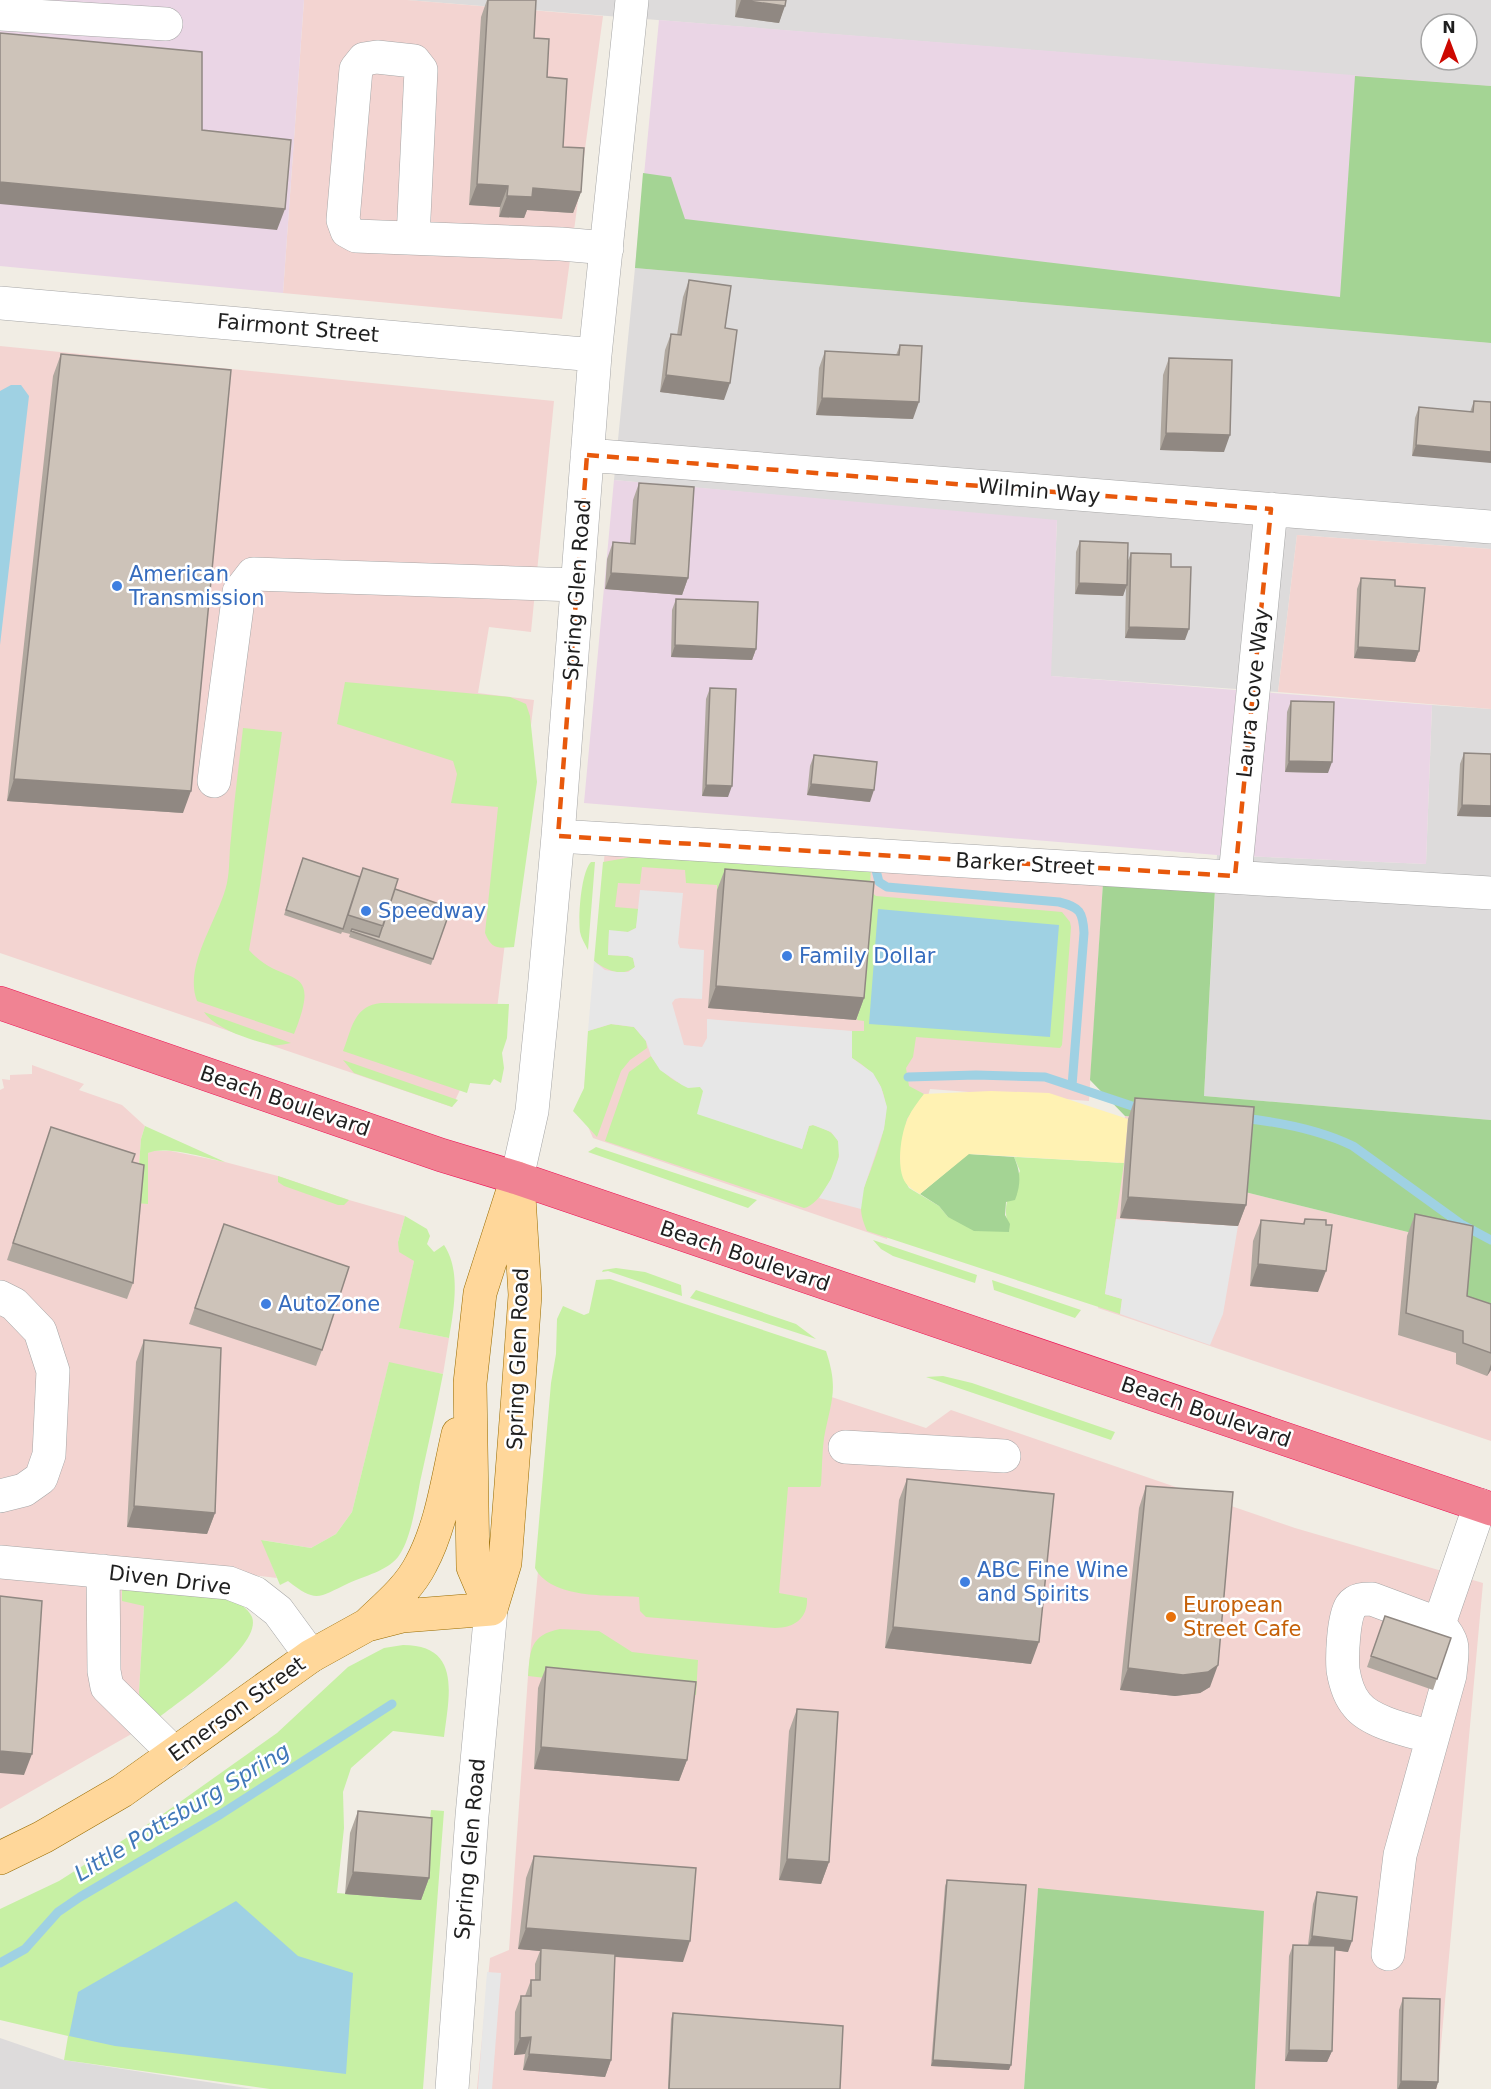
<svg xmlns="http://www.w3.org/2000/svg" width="1491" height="2089" viewBox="0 0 1491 2089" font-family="'DejaVu Sans',sans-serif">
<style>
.residential{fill:#dddbdb;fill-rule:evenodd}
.commercial{fill:#f3d4d1}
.industrial{fill:#ead5e5}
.grass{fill:#c7f0a4}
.forest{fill:#a4d494}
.sand{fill:#fff2b3}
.parking{fill:#e7e7e7}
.water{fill:#9fd1e3}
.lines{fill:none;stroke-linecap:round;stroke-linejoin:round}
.stream{stroke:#9fd1e3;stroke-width:9}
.minor-casing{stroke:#a6a6a6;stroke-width:34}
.major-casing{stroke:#996c00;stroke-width:34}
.highway-casing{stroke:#ed1255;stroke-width:34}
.minor{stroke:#fff;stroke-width:33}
.major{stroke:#ffd79a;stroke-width:33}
.highway{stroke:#f08393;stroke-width:33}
.wall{fill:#b0a89f}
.shaded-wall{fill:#908882}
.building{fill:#cdc3b9;stroke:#908882;stroke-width:1.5}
.marked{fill:none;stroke:#e8590c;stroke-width:4.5;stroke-dasharray:12 8;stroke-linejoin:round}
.shop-dot{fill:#3f7fe0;stroke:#fff;stroke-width:2}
.food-dot{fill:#e8710a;stroke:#fff;stroke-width:2}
.labels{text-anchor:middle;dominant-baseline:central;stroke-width:5;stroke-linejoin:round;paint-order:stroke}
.street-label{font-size:21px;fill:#1f1f1f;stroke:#fff}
.shop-label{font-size:21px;fill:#366cbe;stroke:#fff;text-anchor:start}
.food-label{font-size:21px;fill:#c56008;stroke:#fff;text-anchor:start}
.water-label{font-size:22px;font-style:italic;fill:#4178b9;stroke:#fff}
</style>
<rect width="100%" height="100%" fill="#f1ede4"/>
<path class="residential" d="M407 0H1491V86L1355 76ZM1431 24H1467V60H1431Z
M635 268 1491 343V549L1297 535 1278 692 1050 676 1057 521 614 480Z
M1432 705 1491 709V1120L1204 1096 1217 855 1426 864Z
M0 2038 64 2060 253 2089H0Z"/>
<path class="commercial" d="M304 0H407L603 16 562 319 283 293Z
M0 346 554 401 531 632 489 627 478 693 534 700 489 1076 467 1075 452 1107 0 953Z
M1297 535 1491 549V709L1278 692Z
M605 849 1103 883 1089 1101 930 1089 887 1239 593 1138 582 1113Z
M32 1065 84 1084 79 1090 122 1105 145 1126 141 1139 136 1203H148V1153L152 1151H171L225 1162 278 1176 349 1200 405 1216 398 1242 414 1261 400 1328 449 1338 443 1374 389 1363 352 1512 336 1534 311 1548 262 1540 277 1578 119 1559 0 1549V1090L4 1088 2 1079 10 1080V1075L32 1074Z
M1125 1116 1248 1126 1245 1192 1469 1247 1491 1321V1441L1098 1308Z
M563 1309 926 1428 951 1410 1295 1528 1483 1583 1437 2089H1255L1263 1912 1038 1889 1024 2089H477L490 1958 509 1950 528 1676Z
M0 1578 122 1586 144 1606 139 1692 156 1720 0 1809Z"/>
<path class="industrial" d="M0 0H304L283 293 0 266Z
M659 20 1491 86V343L635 268Z
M614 480 1057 520 1051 676 1432 705 1426 864 1217 855 584 803Z"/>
<path class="grass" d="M345 682 510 697 526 704 530 716 537 782 514 947C498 948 492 950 485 933L498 807 451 803 457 774 453 761 337 724Z
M243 728 282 732 260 885 249 950C284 990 324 959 294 1034L197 1001C183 965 219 919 227 883 230 869 229 852 231 838 234 801 239 765 243 728Z
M655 853 871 862 870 891 876 896 1062 912 1070 922 1071 927 1062 1045 1060 1048 916 1037 913 1057 906 1068 909 1086 924 1094 907 1119 900 1158 903 1177 909 1188 939 1206 948 1217 1009 1232C1010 1224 1006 1220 1006 1213 1005 1198 1014 1184 1020 1171L1014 1157 1124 1163 1105 1294 1122 1299 1120 1314 867 1231C864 1224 861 1216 861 1208 860 1196 865 1184 870 1172 886 1127 902 1088 852 1058V1031H864V1021L857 1020 866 903 717 890V885L686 883 685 870 642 867 640 884 618 883 615 907 639 909 636 928 628 932 609 931 608 955 628 956 633 958 635 967C622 978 606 970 594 961L603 862Z
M591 862H595L588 950C585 944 581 938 580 932 578 917 581 872 591 862Z
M381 1003 509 1004 507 1038 502 1053 504 1068 501 1083 494 1079 490 1085 470 1083 467 1093 343 1051C352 1029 353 1006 381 1003Z
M204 1012 291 1043C285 1044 278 1046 272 1045 253 1041 215 1029 204 1012Z
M611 1024 634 1027 646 1041 647 1048 630 1060 621 1071 597 1137 573 1111 584 1088 588 1031Z
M651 1056C663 1074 678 1088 700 1087L802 1149 809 1126 813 1125C822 1128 831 1130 837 1139 847 1156 823 1204 804 1208L605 1141 629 1072Z
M343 1060 458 1100 452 1107 354 1073Z
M145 1126 225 1162C207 1158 164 1145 148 1153V1204L136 1203 141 1139Z
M596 1147 757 1200 748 1208 588 1152Z
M278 1176 349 1200 344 1205H338L284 1186 278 1182Z
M405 1216 427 1229 430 1236 427 1244 434 1252 444 1245C461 1270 454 1309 449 1338L399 1328 414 1261 399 1252 398 1242Z
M873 1240 977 1275 975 1283 893 1256 881 1249Z
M616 1268 645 1272 681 1285 682 1296 608 1271 602 1272 603 1270Z
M610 1279 826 1351C839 1390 831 1400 824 1438 822 1453 822 1470 821 1485L820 1487H788L779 1593 807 1598C808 1618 795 1628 775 1628L646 1617 640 1611 639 1597C608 1595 551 1599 535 1568L551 1383 556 1354 557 1319 563 1306 584 1315 589 1313 596 1280Z
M992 1280 1081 1310 1075 1318 994 1290Z
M696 1290 796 1324 816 1339 690 1298Z
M389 1362 443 1374C436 1410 428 1446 420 1482 416 1503 411 1540 398 1557 387 1571 364 1576 349 1583 319 1597 317 1604 288 1581L280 1585 261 1540 311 1548 336 1534 352 1512Z
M943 1376 972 1383 1115 1432 1111 1440 926 1377Z
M122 1586 228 1595C236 1601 248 1608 252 1617 263 1647 176 1703 156 1720L141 1712 139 1692 144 1606 122 1601Z
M560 1629 599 1631 632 1652 698 1660 696 1695 528 1676C530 1650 530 1635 560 1629Z
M403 1645C462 1645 449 1696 444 1737L393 1731 351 1768 343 1792 344 1828 337 1893 421 1900 431 1810 444 1811 423 2089H270L64 2060 68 2036 0 2020V1909L59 1881 156 1819 277 1733 348 1667 384 1648Z"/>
<path class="forest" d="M1355 76 1491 86V343L635 268 643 173 671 177 685 219 1340 297Z
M1103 883 1215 889 1204 1096 1491 1120V1321L1464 1312 1469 1247 1245 1192 1248 1126 1125 1116 1090 1080Z
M968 1154 1014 1157C1021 1173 1021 1184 1015 1200L1006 1202 1005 1215 1010 1224 1009 1232 974 1231 948 1217 939 1206 920 1194Z
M1038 1888 1264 1911 1255 2089H1024Z"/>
<path class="sand" d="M991 1091 1049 1093 1128 1119 1124 1163 969 1154 920 1194C913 1190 906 1186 903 1178 897 1162 901 1133 908 1118 912 1109 918 1102 924 1094Z"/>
<path class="parking" d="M640 890 683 893 678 943 680 948 704 950 702 999 680 998 675 999 672 1003 684 1045 702 1047 707 1038V1019L852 1031V1058L873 1073 881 1087 887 1107 884 1129 864 1188 861 1209 819 1198 831 1179 839 1157 838 1141 831 1132 813 1125 809 1126 802 1149 697 1114 703 1091 700 1087 688 1088 682 1085 660 1070 651 1056 646 1041 634 1027 611 1024 588 1031 594 961 605 970 617 972H628L635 967 633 958 628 956 608 955 609 930 628 932 636 928Z
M1116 1219 1238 1226 1223 1314 1210 1345 1120 1314 1122 1299 1105 1294Z
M487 1972 501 1973 492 2089H478Z"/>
<path class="water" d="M11 385H21L29 396 0 645V391Z
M878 909 1059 925 1050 1037 869 1024Z
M236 1901 298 1956 353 1973 346 2074 115 2046 69 2036 78 1992Z"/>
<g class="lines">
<path class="stream" d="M876 870 879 882 887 887 1059 902C1080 907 1083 912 1084 933L1072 1086
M908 1077 976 1075 1045 1077 1141 1109
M1242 1118C1279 1122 1320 1130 1353 1146L1461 1224 1491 1240
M0 1963 25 1949 58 1912 80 1897 221 1814 392 1704"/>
<g class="minor-casing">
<path id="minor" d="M0 14 166 24
M413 238 421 70 414 61 377 57 364 59 356 69 343 220 347 231 356 236 561 244 607 248
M0 303 595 355
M587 455 1491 527
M214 781 239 592 253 574 577 585
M558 836 1491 893
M1235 876 1271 509
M517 1178 532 1111 544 991 558 836 595 355 632 0
M0 1297 14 1304 40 1331 53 1371 49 1455 41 1478 24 1490 0 1496
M845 1447 1004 1456
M0 1562 229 1583 255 1593 278 1611 311 1656
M103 1571 104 1671 107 1687 175 1754
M1432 1737C1411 1731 1371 1723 1357 1705 1349 1696 1345 1682 1343 1670 1342 1657 1343 1618 1351 1606 1356 1599 1364 1599 1372 1599L1439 1624
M1388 1954 1400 1855 1450 1675C1452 1650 1457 1644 1439 1624L1480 1505
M452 2089 472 1816 491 1609"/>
</g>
<g class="major-casing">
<path id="major" d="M491 1609 473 1567 470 1383 480 1293 517 1178
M491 1609 505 1563 518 1395 525 1295 519 1197
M368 1624C387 1606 409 1588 421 1564 442 1525 448 1477 458 1434
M0 1858 43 1837 122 1791 311 1656 367 1625 402 1616 491 1609"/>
</g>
<g class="highway-casing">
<path id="highway" d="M0 1003 441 1155 517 1178 1491 1509"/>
</g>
<use href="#minor" class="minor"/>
<use href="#major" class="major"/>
<use href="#highway" class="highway"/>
</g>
<path class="wall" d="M487 0H536L534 38 547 77 563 147 581 192 573 213 527 210 524 218 499 217 500 207 469 205 481 17Z
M736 0H786L779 23 735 17Z
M689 280 725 328 724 400 660 392 665 350 671 334 677 335 683 297Z
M900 345 913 419 816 415 819 368 825 351 896 355Z
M61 354 183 813 7 801 53 376Z
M1169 358 1224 452 1160 450 1163 375Z
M1474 401 1491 402 1412 456 1415 418 1419 407 1470 412Z
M639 483 688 578 682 595 605 589 607 559 613 542 630 543 633 500Z
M1080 541 1127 563 1131 553 1171 567 1185 640 1125 638 1126 585 1123 596 1075 594 1076 552Z
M1361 578 1419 651 1415 662 1354 658 1357 589Z
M676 599 756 649 752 660 671 657 672 610Z
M710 688 728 797 702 796 706 699Z
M1291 701 1328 773 1285 772 1287 712Z
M1464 753 1491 754V817L1457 816 1460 764Z
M814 755 870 802 807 795 810 766Z
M303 858 451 908 431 965 349 937 350 934 342 932 341 934 284 915Z
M725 869 864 998 856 1020 708 1008 717 890Z
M1135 1098 1246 1205 1238 1226 1120 1218 1128 1119Z
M51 1127 132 1162 133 1283 127 1299 7 1260Z
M1415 1214 1467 1296 1491 1304V1370L1487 1376 1456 1364V1353L1398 1335 1407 1236Z
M1305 1219 1318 1292 1250 1286 1253 1241 1261 1220 1303 1224Z
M224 1224 322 1350 316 1366 189 1324Z
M144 1340 215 1513 207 1534 127 1527 136 1362Z
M907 1479 1031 1664 885 1648 899 1500Z
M1146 1486 1210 1687 1200 1693 1175 1696 1120 1690 1139 1508Z
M1385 1616 1451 1638 1433 1690 1367 1667Z
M546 1667 687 1760 679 1781 534 1769 538 1688Z
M797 1709 829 1862 821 1884 779 1880 789 1731Z
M358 1811 429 1878 421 1900 345 1894 350 1833Z
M534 1856 683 1962 615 1957 611 2060 605 2077 523 2070 525 2054 514 2055 515 2012 521 1996H525L531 1980H535V1964L540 1951 518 1949 526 1878Z
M947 1880 1009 2070 931 2066 945 1886Z
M1317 1892 1348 1952 1335 1950 1332 2051 1327 2062 1285 2061 1289 1956 1293 1945H1308L1313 1904Z
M1403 1998 1438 2082 1436 2089H1397L1399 2010Z
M673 2013 840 2089H668L671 2019Z"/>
<path class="shaded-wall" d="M741 0 785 6 779 23 735 17Z
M0 182 285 209 277 230 0 204Z
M477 184 508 186 500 207 469 205Z
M533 188 581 192 573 213 527 210 524 218 499 217 507 196Z
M666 375 730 383 724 400 660 392Z
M822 398 919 402 913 419 816 415Z
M1166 433 1230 435 1224 452 1160 450Z
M1416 445 1491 452V463L1412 456Z
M611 573 688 578 682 595 605 589Z
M1079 583 1127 585 1123 596 1075 594Z
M1129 627 1189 629 1185 640 1125 638Z
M675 645 756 649 752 660 671 657Z
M1358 647 1419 651 1415 662 1354 658Z
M1289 761 1332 762 1328 773 1285 772Z
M14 779 191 791 183 813 7 801Z
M811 784 874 790 870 802 807 795Z
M706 785 732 786 728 797 702 796Z
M1462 805 1491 806V817L1457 816Z
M716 986 864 998 856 1020 708 1008Z
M1128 1197 1246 1205 1238 1226 1120 1218Z
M1258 1264 1326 1271 1318 1292 1250 1286Z
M1491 1364V1370L1487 1376Z
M134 1506 215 1513 207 1534 127 1527Z
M893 1627 1039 1642 1031 1664 885 1648Z
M1218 1665 1210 1687 1200 1693 1175 1696 1120 1690 1128 1668Z
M541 1747 687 1760 679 1781 534 1769Z
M0 1751 32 1754 24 1775 0 1773Z
M787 1859 829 1862 821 1884 779 1880Z
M353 1872 429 1878 421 1900 345 1894Z
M526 1928 690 1941 683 1962 541 1951V1948L540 1951 518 1949Z
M1312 1936 1352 1941 1348 1952 1308 1947Z
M531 2037 525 2054 514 2055 520 2038Z
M1289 2050 1332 2051 1327 2062 1285 2061Z
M529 2054 611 2060 605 2077 523 2070Z
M933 2060 1011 2065 1009 2070 931 2066Z
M1401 2081 1438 2082 1436 2089H1398Z"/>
<path class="building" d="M488 0H536L534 38 549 39 547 77 567 79 563 147 584 148 581 192 533 188 532 197 507 196 508 186 477 184Z
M741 0H786L785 6Z
M0 33 202 52V130L291 140 285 209 0 182Z
M689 280 731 286 725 328 737 330 730 383 666 375 671 334 681 335Z
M900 345 922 346 919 402 822 398 825 351 899 355Z
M61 354 231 370 191 791 14 779Z
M1169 358 1232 360 1230 435 1166 433Z
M1474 401 1491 402V452L1416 445 1419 407 1473 412Z
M639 483 694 487 688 578 611 573 613 542 635 544Z
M1080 541 1128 543 1127 585 1079 583Z
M1131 553 1171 554V567H1191L1189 629 1129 627Z
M1361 578 1395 580V586L1425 588 1419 651 1358 647Z
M676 599 758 602 756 649 675 645Z
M710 688 736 689 732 786 706 785Z
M1291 701 1334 702 1332 762 1289 761Z
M1464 753 1491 754V806L1462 805Z
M814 755 877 762 874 790 811 784Z
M303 858 360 877 343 929 286 910Z
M363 868 398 879 383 926 348 915Z
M725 869 874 882 864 998 716 986Z
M395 889 451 908 433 959 351 931 352 929 379 937Z
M1135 1098 1254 1107 1246 1205 1128 1197Z
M51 1127 135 1154 132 1162 144 1165 133 1283 13 1243Z
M1415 1214 1473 1226 1467 1296 1491 1304V1353L1463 1343V1331L1406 1313Z
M1305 1219 1326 1220V1225H1332L1326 1271 1258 1264 1261 1220 1304 1224Z
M224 1224 349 1267 322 1350 195 1308Z
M144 1340 221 1348 215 1513 134 1506Z
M907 1479 1054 1494 1039 1642 893 1627Z
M1146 1486 1233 1492 1218 1665 1208 1672 1183 1675 1128 1668Z
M0 1596 42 1601 32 1754 0 1751Z
M1385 1616 1451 1638 1437 1679 1371 1656Z
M546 1667 696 1682 687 1760 541 1747Z
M797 1709 838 1712 829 1862 787 1859Z
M358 1811 432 1818 429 1878 353 1872Z
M534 1856 696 1868 690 1941 526 1928Z
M947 1880 1026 1885 1011 2065 933 2060Z
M1317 1892 1357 1897 1352 1941 1312 1936Z
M1293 1945 1335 1946 1332 2051 1289 2050Z
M541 1948 615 1954 611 2060 529 2054 531 2037 520 2038 521 1996H531V1980H540Z
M1403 1998 1440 1999 1438 2082 1401 2081Z
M673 2013 843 2026 840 2089H669Z"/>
<path class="marked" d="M587 455 1271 509 1235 876 558 836Z"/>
<g class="shop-dot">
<circle cx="117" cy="586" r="6"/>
<circle cx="366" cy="911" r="6"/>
<circle cx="787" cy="956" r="6"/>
<circle cx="266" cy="1304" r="6"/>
<circle cx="965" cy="1582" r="6"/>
</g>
<circle class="food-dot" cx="1171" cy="1617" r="6"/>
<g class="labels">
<g class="street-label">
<text transform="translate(298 328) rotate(5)">Fairmont Street</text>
<text transform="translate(1039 491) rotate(5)">Wilmin Way</text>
<text transform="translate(577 590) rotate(-86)">Spring Glen Road</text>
<text transform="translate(1253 693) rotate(-84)">Laura Cove Way</text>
<text transform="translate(1025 864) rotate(3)">Barker Street</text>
<text transform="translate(285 1101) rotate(19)">Beach Boulevard</text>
<text transform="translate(745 1256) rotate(19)">Beach Boulevard</text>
<text transform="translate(518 1359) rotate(-88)">Spring Glen Road</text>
<text transform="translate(1206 1412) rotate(19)">Beach Boulevard</text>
<text transform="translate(170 1580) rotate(7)">Diven Drive</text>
<text transform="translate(237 1709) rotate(-36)">Emerson Street</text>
<text transform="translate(470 1849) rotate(-85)">Spring Glen Road</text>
</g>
<g class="shop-label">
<text x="129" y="574">American<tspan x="129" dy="24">Transmission</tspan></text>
<text x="378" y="911">Speedway</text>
<text x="799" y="956">Family Dollar</text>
<text x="278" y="1304">AutoZone</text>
<text x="977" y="1570">ABC Fine Wine<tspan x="977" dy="24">and Spirits</tspan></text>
</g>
<g class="food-label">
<text x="1183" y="1605">European<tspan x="1183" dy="24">Street Cafe</tspan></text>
</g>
<g class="water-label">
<text transform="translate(182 1812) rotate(-31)">Little Pottsburg Spring</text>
</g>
</g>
<g transform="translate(1449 42)"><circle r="28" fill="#ffffff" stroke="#a5a5a5" stroke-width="1.5"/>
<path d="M0-4.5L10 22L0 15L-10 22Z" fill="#cd0800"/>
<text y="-9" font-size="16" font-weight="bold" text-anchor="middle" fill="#1f1f1f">N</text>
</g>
</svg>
